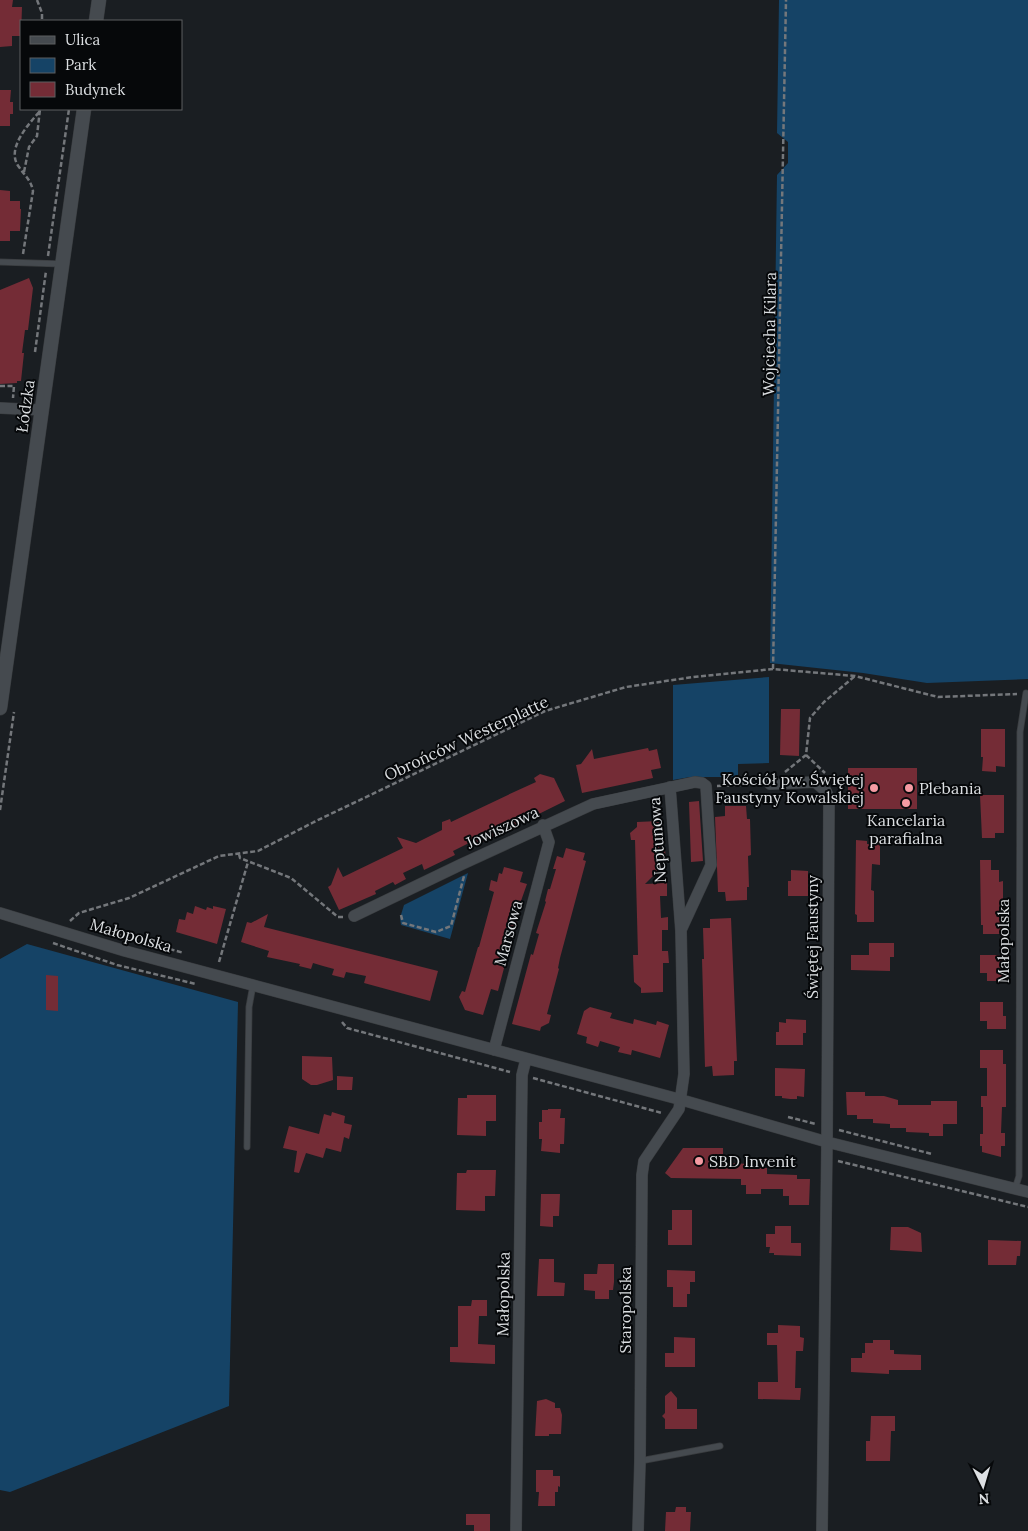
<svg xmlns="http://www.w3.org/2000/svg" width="1028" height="1531" viewBox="0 0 1028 1531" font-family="Lora,serif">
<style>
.green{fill:#154366}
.building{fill:#742c36}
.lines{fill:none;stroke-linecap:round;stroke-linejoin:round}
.service-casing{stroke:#393c3f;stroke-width:7}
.minor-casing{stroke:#393c3f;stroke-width:12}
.tertiary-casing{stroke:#393c3f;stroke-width:15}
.path{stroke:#74777b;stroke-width:2.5;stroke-dasharray:5 2.5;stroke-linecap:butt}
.service{stroke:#454a4f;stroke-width:5.5}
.minor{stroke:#454a4f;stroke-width:11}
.tertiary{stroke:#454a4f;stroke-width:14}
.poi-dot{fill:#f49aa2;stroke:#06080a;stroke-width:2}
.labels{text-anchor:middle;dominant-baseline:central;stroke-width:4;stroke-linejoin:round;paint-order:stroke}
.street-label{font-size:16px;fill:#dcdfe2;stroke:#06080a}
.poi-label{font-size:16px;fill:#dcdfe2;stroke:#06080a;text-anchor:start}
</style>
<rect width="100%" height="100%" fill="#1a1e22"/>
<path class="green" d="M779 0H1028V679L927 683 863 673 770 663 777 175 788 163V142L777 133Z
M769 677V763L738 764V777H690L673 780V685Z
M468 873 450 939 401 925 400 918 404 905Z
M27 944 238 1002 229 1406 10 1492 0 1490V959Z"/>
<path class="building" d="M0 0H13L12 7H22L21 36H12V46L0 47Z
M0 90H11L10 102H13V114H10V126H0Z
M0 190 10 191V201H20V209H21L20 231H10V241H0Z
M29 278 33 288 28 330H25L22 353H24L21 381H17V383L0 384V290Z
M781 709H800L799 756 780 755Z
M981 729H1005V767L996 766V772L982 771 983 757H981Z
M648 748 649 751 657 749 661 768 651 770 653 778 582 793 576 765 581 764 592 749 594 759Z
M848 768H917V809H848Z
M540 774 554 778 565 801 474 846 471 842 453 851 455 855 424 870 422 864 403 873 406 879 395 885 393 882 375 891 376 894 339 910 328 887 331 885 338 867 343 877 403 848 397 837 416 843 442 830V822L450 819 451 822 514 792 536 782 534 778Z
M980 795H1004V833H995V838H982Z
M699 801 703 861 691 862 689 802Z
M725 806H746L747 819H750L751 855 748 856 749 887H747V900L726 901 725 892H718L715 817 725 816Z
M659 821V850H665L666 863 645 884 667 883V896H660L661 918 668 917V930H662V951H668L669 963H663V992L641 993V988L634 982 633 955H638L635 840H631L630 833 637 827V822Z
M856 840 867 841V844H880V865L872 864 871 890 874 891V922H857V915L855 914Z
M566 848 585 853 583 860 586 861 560 958 558 968 559 969 547 1014 551 1015 549 1023 541 1027 540 1031 512 1024 531 954 533 955 539 934 536 933 546 902 545 901 548 889H550L556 869H553L557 856 563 858Z
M980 860H991V870H999V882L1003 881V913H1006V925H1002V934H983V925H981Z
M504 867 523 872 520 882 527 884 516 915 518 916 515 928 509 927 505 937 503 948 509 949 498 991 491 989 483 1015 465 1010 459 997 462 991 465 992 478 947H479L494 892 489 890 491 880 497 882 499 873 502 874Z
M791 870 808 871V896H788V881H791Z
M195 906 206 910 207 907 213 909V906L226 909 217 944 176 932 179 919 185 920 187 912 193 914Z
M268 914 264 927 438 971 430 1001 364 983 366 976 346 972 344 978 332 975 334 969 323 966 313 963 311 969 299 966 300 964 267 957 269 951 241 942 247 922 251 923Z
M731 918 737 1061H734V1075L713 1076 712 1066 705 1067 702 959H704L703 928H710V919Z
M869 943H894V957H890V971L851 970V955H869Z
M980 955H1003V969H1006V981H987V973H980Z
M46 975 58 976V1011L46 1010Z
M980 1002H1003V1016H1006V1029H987V1021H980Z
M590 1007 612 1013 610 1018 633 1024 634 1019 656 1025 657 1021 669 1025 660 1058 632 1050 631 1055 618 1052 620 1047 600 1041 598 1047 586 1043 587 1037 577 1034 584 1011Z
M786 1019 806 1020V1033H803V1045H776V1032H779V1022L786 1023Z
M980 1050H1003V1064H1006V1107H1002L1001 1133H1005V1146H1001V1157L982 1152V1146H980V1134H983V1107H981V1096H987V1068H980Z
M302 1056 332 1057 333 1080 317 1085H311L302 1079Z
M775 1068 805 1069 804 1097 797 1096V1099H790L782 1098V1096H775Z
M337 1076 353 1077 352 1090H337Z
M846 1092H865V1096H884L898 1100V1105H931V1101H957V1124H943V1136H929V1133L906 1132V1128H890V1124L873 1123V1119H857V1115H847Z
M467 1095H496V1121H486V1136L457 1135 458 1098H467Z
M548 1109H561L560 1118H565L564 1144H560V1153L541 1151 542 1139H539V1122H542V1110H548Z
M332 1112 345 1116 344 1123 352 1125 349 1139 344 1137 341 1152 326 1148 323 1158 306 1153 299 1173 294 1172 297 1151 283 1148 289 1126 319 1134 324 1114 331 1116Z
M683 1148H723V1163L755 1164 754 1168H767V1174L797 1175V1179H810L809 1205H789V1196H783V1189H761V1194H746V1185H741V1179L671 1178 665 1173Z
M467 1170H496L495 1196H485V1211L456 1210 457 1173H466Z
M541 1194H560L559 1216H553V1227L540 1226Z
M672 1210H692V1245H668V1230H672Z
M775 1226H791V1243H801V1256L774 1255V1253H769L770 1247H766V1234H775Z
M891 1227H908L921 1233 922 1252 890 1250Z
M988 1240 1021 1241 1020 1256H1017L1016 1265H988Z
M539 1259H554V1282L565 1283 564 1296H537Z
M598 1264H614V1282L613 1290H609V1299H595V1291L584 1290V1274H597Z
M667 1270 695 1271V1282H690V1294H687V1307H673V1287H667Z
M472 1300H487V1316H479L478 1344 495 1345V1364L450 1362V1347H458V1306H471Z
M778 1325 800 1326V1337L804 1338 803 1351H796L795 1388H801L800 1400 758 1399V1382H778L777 1345H767V1333H778Z
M674 1337 695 1338V1367H665V1353H674Z
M873 1340H890V1350H894V1354L921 1355V1370H889V1374L851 1372V1358H862V1353H865V1343H873Z
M671 1391 677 1398V1409H697V1429H665V1419L662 1416 665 1413V1396Z
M546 1399 555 1403V1408H560L562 1415 561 1434H549V1436H535L537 1401Z
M871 1416H895V1431H891L890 1461H866V1441H870Z
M536 1470H553V1476H560V1487L558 1486V1492H555V1506H538L539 1492H536Z
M676 1507H686V1512H691L690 1531H665L666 1512H675Z
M466 1514H490V1531H474V1525H466Z"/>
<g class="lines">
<g class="service-casing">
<path id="service" d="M0 262 63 264
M247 1147 249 1007 253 985
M1015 1189 1019 1176 1020 732 1026 693
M640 1461 720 1446"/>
</g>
<g class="minor-casing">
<path id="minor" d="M0 408 42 410
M770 784 815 782 826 791 829 798 827 1142 822 1531
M0 913 125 951 682 1100 827 1142 1028 1192
M354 916 460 865 593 804 695 782 702 783 706 786 711 865 681 930
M494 1050 549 842 543 825
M516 1531 522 1075 526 1059
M638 1531 640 1461 642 1175 644 1161 679 1109 684 1074 681 931 670 787"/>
</g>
<g class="tertiary-casing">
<path id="tertiary" d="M96 21 99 0
M0 708 84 109"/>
</g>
<path class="path" d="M37 0 42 13V21
M24 172 29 147 37 136 40 109
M23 254 33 191C31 180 25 176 19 167 5 149 29 124 40 111
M48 256 69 109
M35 352 46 271
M0 386H14L13 398
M773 669 786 0
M806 755 825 773
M785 772 806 755 810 718 824 702 855 676
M717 786 759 784
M0 810 14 712
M239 854 240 858 291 878 338 917H343
M401 915 403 923 436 932 451 926 464 876
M70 921 79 913 129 898 219 856 258 851 314 822 545 711 626 687 693 677 773 669 855 676 938 697 1017 694
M119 935 184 953
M53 943 117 965 196 984
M219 962 248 862
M342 1022 347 1028 510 1072
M533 1078 662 1113
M788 1117 816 1124
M839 1130 932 1154
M838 1161 1028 1207"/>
<use href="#service" class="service"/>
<use href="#minor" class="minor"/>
<use href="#tertiary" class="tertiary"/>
</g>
<g class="poi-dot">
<circle cx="874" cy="788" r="5"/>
<circle cx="909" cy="788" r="5"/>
<circle cx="906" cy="803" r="5"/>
<circle cx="699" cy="1161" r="5"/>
</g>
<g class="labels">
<g class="street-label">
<text transform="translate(769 334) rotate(-89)">Wojciecha Kilara</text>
<text transform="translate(25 406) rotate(-82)">Łódzka</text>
<text transform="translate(466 738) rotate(-25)">Obrońców Westerplatte</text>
<text transform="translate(502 827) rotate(-25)">Jowiszowa</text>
<text transform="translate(657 840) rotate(-94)">Neptunowa</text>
<text transform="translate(508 933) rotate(-75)">Marsowa</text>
<text transform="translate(131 935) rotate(16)">Małopolska</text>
<text transform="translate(812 937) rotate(-90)">Świętej Faustyny</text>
<text transform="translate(1003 941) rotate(-90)">Małopolska</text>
<text transform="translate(503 1294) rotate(-89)">Małopolska</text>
<text transform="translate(625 1310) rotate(-90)">Staropolska</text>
</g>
<g class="poi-label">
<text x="864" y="779" text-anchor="end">Kościół pw. Świętej<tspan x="864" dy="18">Faustyny Kowalskiej</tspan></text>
<text x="919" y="788">Plebania</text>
<text x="906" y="820" text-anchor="middle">Kancelaria<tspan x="906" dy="18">parafialna</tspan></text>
<text x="709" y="1161">SBD Invenit</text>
</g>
</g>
<rect x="20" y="20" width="162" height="90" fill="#06080a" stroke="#5c5e60"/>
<rect x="30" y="36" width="25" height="8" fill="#454a4f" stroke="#5c5e60"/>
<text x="65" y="45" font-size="15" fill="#dcdfe2">Ulica</text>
<rect x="30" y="58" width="25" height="15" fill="#154366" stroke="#5c5e60"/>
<text x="65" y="70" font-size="15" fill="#dcdfe2">Park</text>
<rect x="30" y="82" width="25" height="15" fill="#742c36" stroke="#5c5e60"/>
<text x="65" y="95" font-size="15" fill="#dcdfe2">Budynek</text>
<g transform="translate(983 1486) rotate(175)" stroke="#06080a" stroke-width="4" paint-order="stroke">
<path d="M0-4L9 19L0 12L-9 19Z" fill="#dcdfe2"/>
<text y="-8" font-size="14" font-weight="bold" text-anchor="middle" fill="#dcdfe2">N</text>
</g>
</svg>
